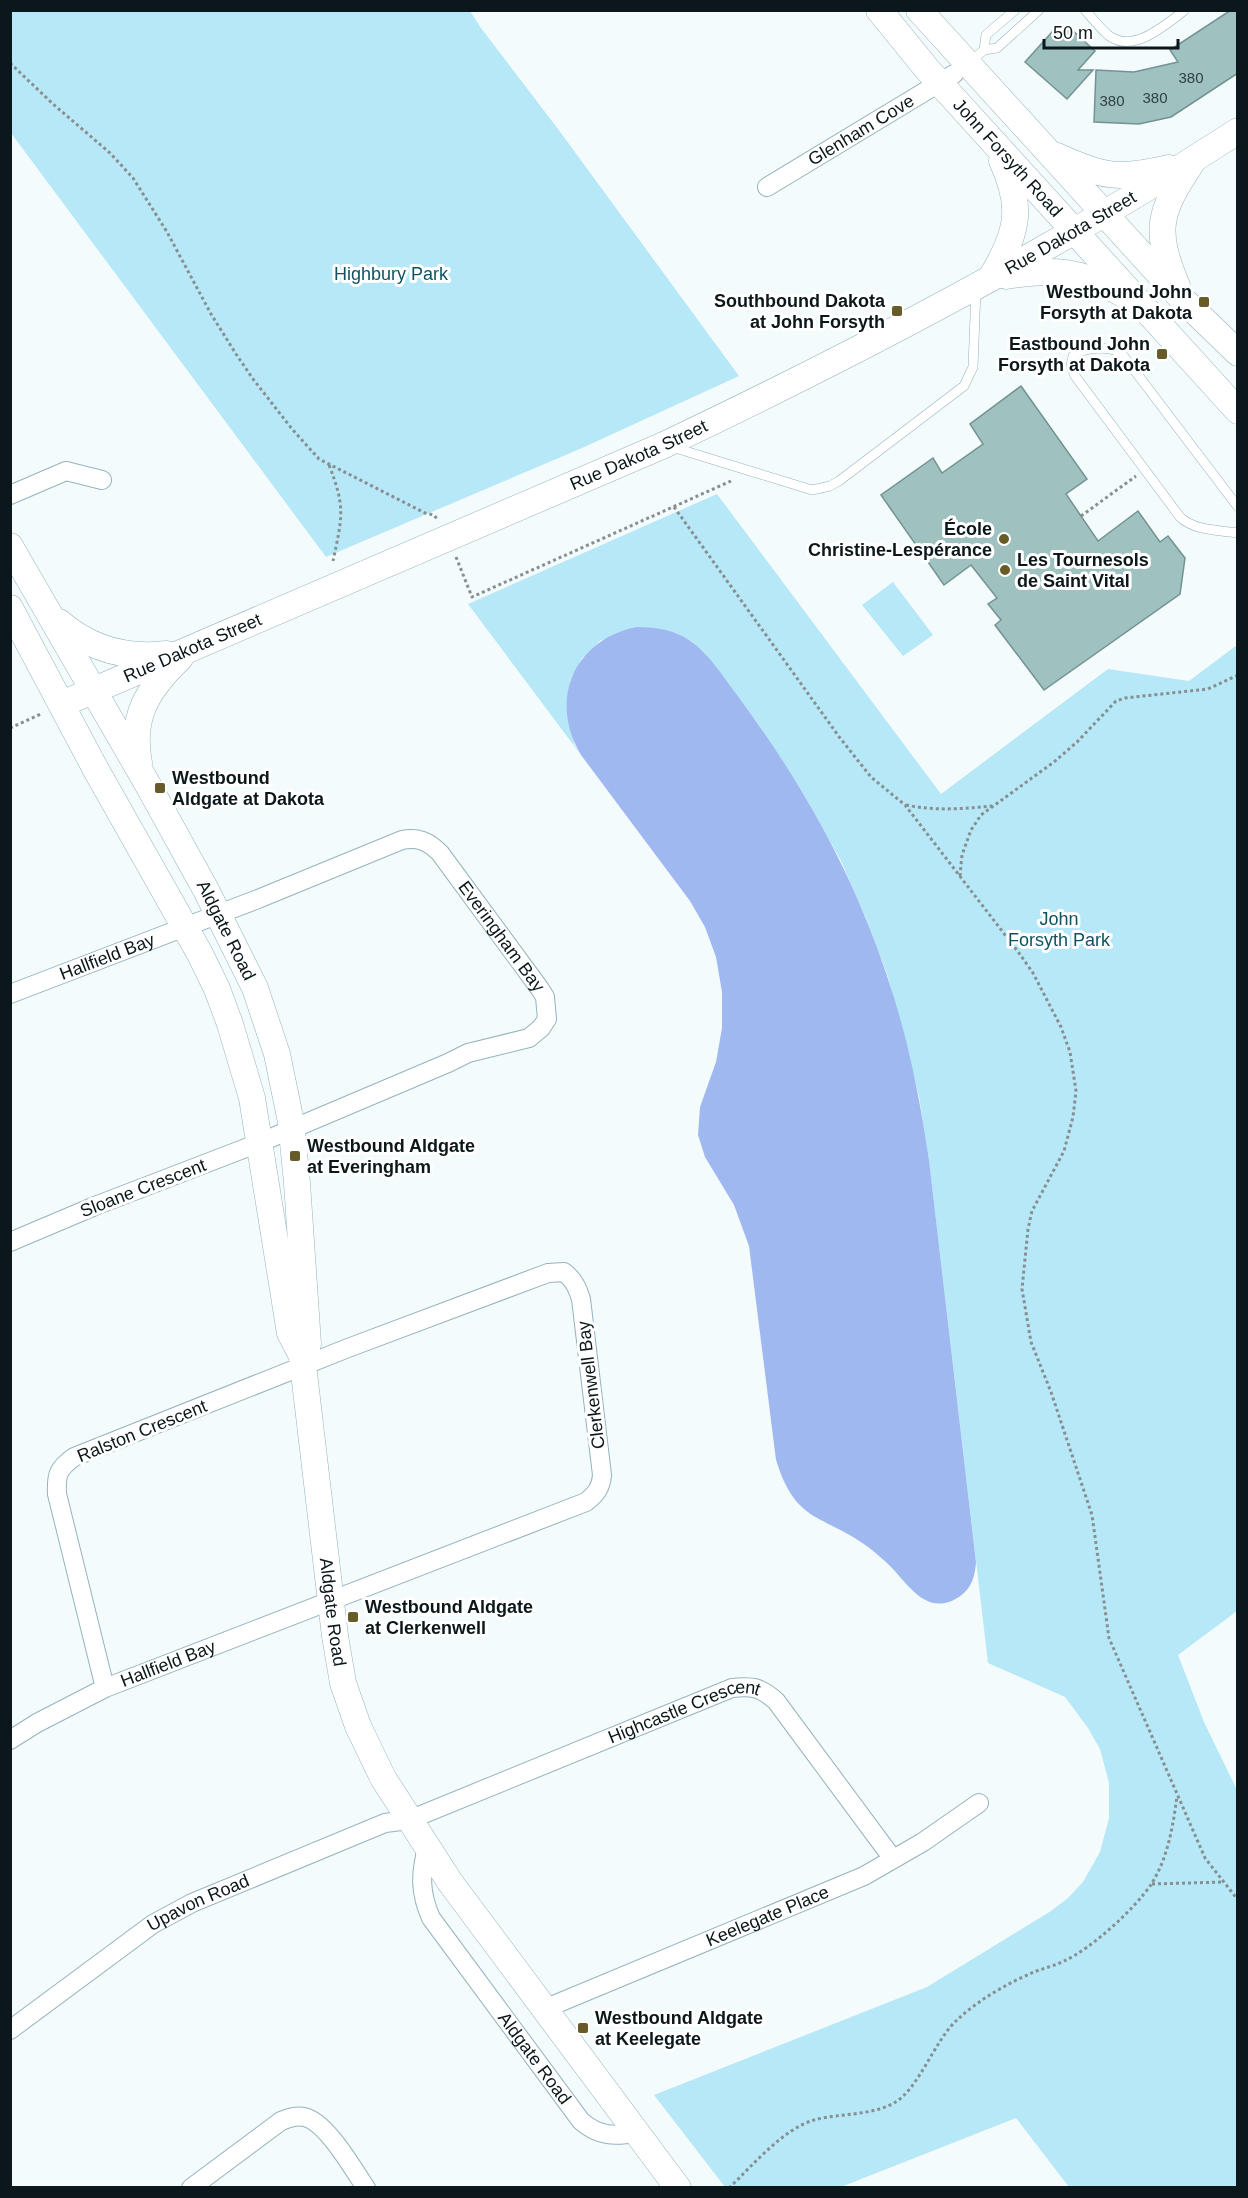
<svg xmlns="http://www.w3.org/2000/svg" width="1248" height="2198" viewBox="0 0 1248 2198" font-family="Arial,sans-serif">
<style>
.green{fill:#b6e8f7}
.water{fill:#a0b8f0}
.building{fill:#9fc1c0;stroke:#729392;stroke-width:1.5}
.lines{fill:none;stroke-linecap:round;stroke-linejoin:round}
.lane-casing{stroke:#94b3bd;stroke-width:10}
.street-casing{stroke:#94b3bd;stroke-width:20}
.secondary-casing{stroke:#94b3bd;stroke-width:27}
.path{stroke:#868f91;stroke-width:3;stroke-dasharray:3 3;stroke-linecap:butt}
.lane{stroke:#fff;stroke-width:9}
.street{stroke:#fff;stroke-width:18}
.secondary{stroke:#fff;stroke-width:26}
.poi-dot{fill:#675b28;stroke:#fff;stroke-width:2}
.labels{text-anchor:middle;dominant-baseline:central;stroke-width:6;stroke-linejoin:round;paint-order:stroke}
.number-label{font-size:15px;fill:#304244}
.street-label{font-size:18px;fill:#0b171a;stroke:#fff}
.park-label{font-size:18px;fill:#0e5363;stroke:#fff}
.poi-label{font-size:18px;font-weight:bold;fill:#0b171a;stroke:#fff;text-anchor:start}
</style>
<rect width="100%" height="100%" fill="#f4fbfd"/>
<path class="green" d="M10 11H470L481 28 558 129 739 376 582 448 326 557 11 133Z
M717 494 941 794 1108 669 1189 681 1237 645V1611L1178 1655 1204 1722 1237 1790V2187H1069L1016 2118 841 2187H725L654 2095 927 1987 1051 1911 1068 1898 1083 1882 1100 1852 1109 1818V1783L1100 1749 1088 1728 1065 1697 988 1663 929 1160 919 1096 888 977 866 918 841 861 803 793 759 725 705 653 691 641 676 633 601 640 582 658 570 681 574 744 581 755 468 604Z
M893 582 933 635 903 656 862 605Z"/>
<path class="water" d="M637 627C656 627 674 630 689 640 709 653 723 677 737 695 801 781 855 876 888 979 908 1038 920 1099 929 1160L976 1562C975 1576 972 1588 959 1597 928 1617 910 1587 892 1568 885 1561 876 1553 868 1547 821 1513 796 1524 776 1460L749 1246 734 1205 705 1157 698 1135 700 1107 716 1062 722 1028V992L716 957 705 927 690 901 581 755C548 700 574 639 637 627Z"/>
<path class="building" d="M1231 10H1238V73L1171 117 1139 124 1094 122 1096 70 1134 72 1178 62 1170 50Z
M1070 28 1095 51 1078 70H1093L1067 99 1025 62 1052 32 1060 39Z
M1021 386 1087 479 1066 494 1098 541 1138 511 1160 542 1168 536 1185 558 1180 594 1044 690 995 625 1001 620 988 604 997 598 971 565 944 585 881 495 933 458 942 473 983 444 970 424Z"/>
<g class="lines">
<g class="lane-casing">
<path id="lane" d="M1085 10C1092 18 1100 28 1108 35 1133 55 1166 24 1185 10
M984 50 986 35 1015 10
M970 62 984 50 997 48 1039 10
M672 447 812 490 830 486 839 481 964 386 973 367 976 290
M1238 507 1122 354C1111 345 1084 347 1073 356L1071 366 1075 376 1180 517C1195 531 1218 530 1238 533"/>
</g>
<g class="street-casing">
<g id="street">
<path id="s1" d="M767 187 954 74"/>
<path d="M10 495 66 471 102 480"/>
<path id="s2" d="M10 994 258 899 402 840C418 837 428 841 440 853L540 989 545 997 547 1019 541 1028 529 1038 468 1053 448 1063 259 1143 95 1206 10 1242"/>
<path id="s3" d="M10 1740 37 1723 105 1688 586 1502C596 1494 601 1488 602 1475L581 1299C577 1287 574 1280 564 1272L548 1273 348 1348 74 1457C58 1469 56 1474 57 1494L105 1688"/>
<path id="s4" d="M427 1848C420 1875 420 1893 431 1918L581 2121C599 2137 615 2136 637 2133"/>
<path id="s5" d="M544 2009 864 1876 923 1842 979 1803"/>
<path id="s6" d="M10 2030 153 1924 192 1903 385 1823 409 1820 732 1688C753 1686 760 1687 776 1701L893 1859"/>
<path d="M191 2188 281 2121C288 2118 296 2115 304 2117 326 2121 353 2169 366 2188"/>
</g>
</g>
<g class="secondary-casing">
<g id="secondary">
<path id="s7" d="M879 10 927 69 1238 411"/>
<path d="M919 10 1183 300 1238 353"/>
<path d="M1057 156C1103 177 1119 180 1169 168"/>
<path d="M1006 276C1055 268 1079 270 1123 294"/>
<path d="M991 278C1016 234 1025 210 1002 161"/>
<path d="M1177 286C1154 231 1158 213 1191 164"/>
<path id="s8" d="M10 546 148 785 206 890 255 988 277 1054 291 1122 297 1183 308 1344 302 1356"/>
<path id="s9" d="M10 608 95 768 200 954 217 989 230 1024 252 1098 290 1333 302 1356 335 1636 343 1683 358 1726 383 1778 450 1882 678 2188"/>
<path d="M59 622C90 649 126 659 167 654"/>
<path id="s10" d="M62 704 664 445C861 351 1054 250 1238 131"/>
<path d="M139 763C130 716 148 689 180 658"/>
</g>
</g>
<path class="path" d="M10 63 53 104 110 153 133 178 167 232 211 314 236 354 253 379 292 429 319 459 425 513 434 515 437 519
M329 465C346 508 342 518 333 561
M674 507 840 738 871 777 905 805 1019 953 1033 973 1061 1027 1070 1052 1076 1091 1073 1117 1064 1151 1032 1211 1028 1229 1022 1289 1031 1342 1051 1392 1092 1515 1109 1638 1205 1858 1238 1900
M1081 516 1136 476
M456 557 472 597 731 481
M10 728 41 714
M906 805C935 811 963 809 992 806
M960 876 962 855 971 830 981 815 1054 762 1077 742 1116 701 1125 698 1208 689 1238 675
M1152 1884 1224 1882
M729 2188C753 2165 783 2129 814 2120 840 2113 870 2116 894 2103 919 2089 934 2041 957 2020 978 2000 1008 1983 1034 1972 1044 1968 1054 1966 1064 1961 1091 1949 1136 1908 1152 1883 1168 1857 1173 1826 1177 1796"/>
<use href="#lane" class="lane"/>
<use href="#street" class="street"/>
<use href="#secondary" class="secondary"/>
</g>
<g class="poi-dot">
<rect x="1198" y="296" width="12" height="12" rx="3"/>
<rect x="891" y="305" width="12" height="12" rx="3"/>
<rect x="1156" y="348" width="12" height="12" rx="3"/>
<circle cx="1004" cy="539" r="6"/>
<circle cx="1005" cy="570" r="6"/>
<rect x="154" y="782" width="12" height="12" rx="3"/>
<rect x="289" y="1150" width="12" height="12" rx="3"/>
<rect x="347" y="1611" width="12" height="12" rx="3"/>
<rect x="577" y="2022" width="12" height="12" rx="3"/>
</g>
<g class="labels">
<g class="number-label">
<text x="1191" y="77">380</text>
<text x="1155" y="97">380</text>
<text x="1112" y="100">380</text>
</g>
<g class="street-label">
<text stroke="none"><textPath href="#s1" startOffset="110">Glenham Cove</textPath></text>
<text stroke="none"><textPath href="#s7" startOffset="196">John Forsyth Road</textPath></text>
<text stroke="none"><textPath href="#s10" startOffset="1114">Rue Dakota Street</textPath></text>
<text stroke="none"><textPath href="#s10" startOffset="628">Rue Dakota Street</textPath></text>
<text stroke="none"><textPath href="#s10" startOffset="142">Rue Dakota Street</textPath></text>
<text stroke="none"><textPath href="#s8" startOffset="441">Aldgate Road</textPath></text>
<text stroke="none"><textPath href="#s2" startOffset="567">Everingham Bay</textPath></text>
<text stroke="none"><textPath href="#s2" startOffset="104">Hallfield Bay</textPath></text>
<text transform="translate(143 1188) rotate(-21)">Sloane Crescent</text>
<text transform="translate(591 1385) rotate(-97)">Clerkenwell Bay</text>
<text transform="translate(142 1431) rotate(-22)">Ralston Crescent</text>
<text stroke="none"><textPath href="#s9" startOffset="1070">Aldgate Road</textPath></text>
<text stroke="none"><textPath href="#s3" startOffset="176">Hallfield Bay</textPath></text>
<text stroke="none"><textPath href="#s6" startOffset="752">Highcastle Crescent</textPath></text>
<text stroke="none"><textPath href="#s6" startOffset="228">Upavon Road</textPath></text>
<text stroke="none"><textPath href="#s5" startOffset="242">Keelegate Place</textPath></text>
<text stroke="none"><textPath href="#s4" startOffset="246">Aldgate Road</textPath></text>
</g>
<g class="park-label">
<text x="391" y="274">Highbury Park</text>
<text x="1059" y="919">John<tspan x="1059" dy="21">Forsyth Park</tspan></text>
</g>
<g class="poi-label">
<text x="1192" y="292" text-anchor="end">Westbound John<tspan x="1192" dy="21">Forsyth at Dakota</tspan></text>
<text x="885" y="301" text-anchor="end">Southbound Dakota<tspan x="885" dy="21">at John Forsyth</tspan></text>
<text x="1150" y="344" text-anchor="end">Eastbound John<tspan x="1150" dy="21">Forsyth at Dakota</tspan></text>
<text x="992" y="529" text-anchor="end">École<tspan x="992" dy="21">Christine-Lespérance</tspan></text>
<text x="1017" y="560">Les Tournesols<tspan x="1017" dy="21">de Saint Vital</tspan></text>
<text x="172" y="778">Westbound<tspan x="172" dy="21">Aldgate at Dakota</tspan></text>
<text x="307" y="1146">Westbound Aldgate<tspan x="307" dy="21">at Everingham</tspan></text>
<text x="365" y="1607">Westbound Aldgate<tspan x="365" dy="21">at Clerkenwell</tspan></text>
<text x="595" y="2018">Westbound Aldgate<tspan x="595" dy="21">at Keelegate</tspan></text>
</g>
</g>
<rect width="1248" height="2198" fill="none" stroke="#0b171a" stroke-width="24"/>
<path d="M1044 39v9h134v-9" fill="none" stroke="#0b171a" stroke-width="3"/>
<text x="1053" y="39" font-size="18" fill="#0b171a" stroke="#ffffff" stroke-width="4.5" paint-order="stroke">50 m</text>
</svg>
